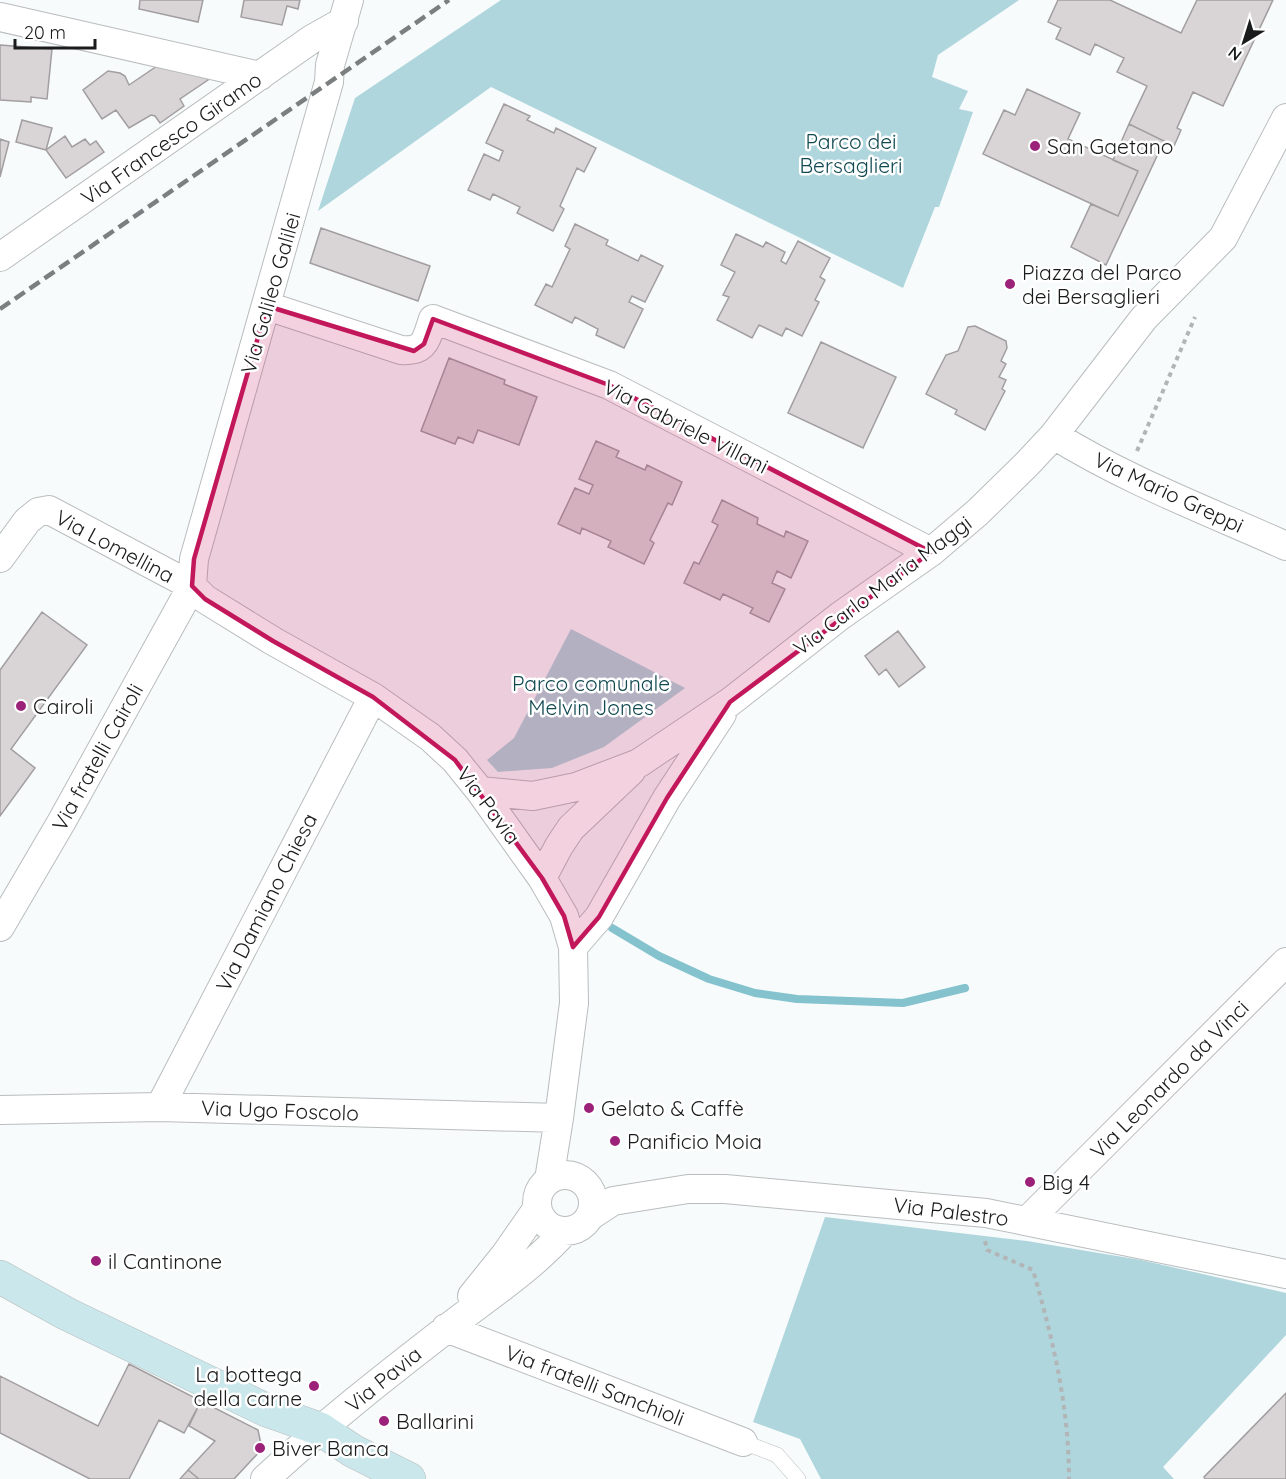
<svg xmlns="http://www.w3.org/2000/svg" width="1286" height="1479" viewBox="0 0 1286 1479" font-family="Quicksand,sans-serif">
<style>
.green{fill:#afd6dd}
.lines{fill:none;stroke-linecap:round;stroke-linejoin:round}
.stream{stroke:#84c2ce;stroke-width:8}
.building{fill:#d9d5d7;stroke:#a29ea0;stroke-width:1.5}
.lane-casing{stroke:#b9bdbe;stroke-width:16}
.street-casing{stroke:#b9bdbe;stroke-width:30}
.secondary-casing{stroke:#b9bdbe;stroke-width:34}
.path{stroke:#b2b5b6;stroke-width:4;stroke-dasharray:4.5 4.5;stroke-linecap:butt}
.lane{stroke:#fff;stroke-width:15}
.street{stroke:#fff;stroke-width:28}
.secondary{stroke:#cae7ec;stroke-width:33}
.rail{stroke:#7c7f80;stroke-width:4.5;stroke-dasharray:12 6;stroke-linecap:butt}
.marked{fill:#c2185b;fill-opacity:0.2;stroke:#c2185b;stroke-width:4.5;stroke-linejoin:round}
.poi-dot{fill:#9b2179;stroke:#fff;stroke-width:2}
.labels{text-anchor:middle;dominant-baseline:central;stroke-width:5;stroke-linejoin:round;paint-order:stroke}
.street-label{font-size:21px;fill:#1a1b1c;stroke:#fff}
.park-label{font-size:21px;fill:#114951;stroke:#fff}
.poi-label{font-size:21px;fill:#1a1b1c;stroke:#fff;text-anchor:start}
</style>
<rect width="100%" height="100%" fill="#f7fbfc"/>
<path class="green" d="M501 0H1019L938 55 932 77 968 91 959 109 973 112 939 207H935L903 288 491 87 318 211 355 98Z
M571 629 685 688 604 747 552 768 498 772 487 760 514 738Z
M825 1217 1027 1241 1141 1260 1286 1293V1335L1163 1467 1174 1479H821L800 1439 753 1422Z"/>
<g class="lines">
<path class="stream" d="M612 928 659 956 709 979 755 993 797 999 903 1003 965 988"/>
</g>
<path class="building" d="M140 0H203L198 22 139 9Z
M244 0H300L298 9 287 6 282 25 241 17Z
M1058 0H1110L1181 33 1197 0H1273L1223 106 1193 92 1177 128 1181 130 1174 146 1129 124 1147 86 1117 72 1124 58 1095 44 1090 55 1056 39 1061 28 1048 22Z
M0 45 52 49 47 99 31 97V102L0 100Z
M160 64 205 72 208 80 180 99 184 106 160 123 155 116 151 115 129 128 116 110 102 119 83 90 108 71 120 73 125 76 129 85Z
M1027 89 1080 113 1068 139 1138 171 1118 216 983 154 1004 110 1015 115Z
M504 104 530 116 527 120 554 133 556 128 596 148 584 172 577 168 560 206 564 209 553 231 517 213 520 207 493 194 490 200 468 190 484 154 499 161 503 151 486 143Z
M22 120 52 128 46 150 16 142Z
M1129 124 1164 141 1106 265 1071 247 1091 204 1118 216 1138 171 1113 160Z
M65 136 72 147 85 139 90 145 96 141 104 152 66 178 46 150Z
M0 139 9 142 0 177Z
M575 224 608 240 606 245 638 261 641 255 663 266 645 302 632 296 629 302 643 309 624 348 596 335 598 329 575 317 572 323 535 305 546 284 552 287 570 249 565 246Z
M321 228 430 266 418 301 310 263Z
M736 234 763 247 766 242 785 252 781 261 786 264 798 241 830 258 820 277 825 280 815 300 819 302 802 336 786 328 782 336 759 325 752 338 717 320 729 297 723 295 735 272 721 265Z
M975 326 1006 341 1007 348 1001 361 1006 364 999 377 1006 380 1002 389 1005 391 985 430 955 414 957 410 926 394 946 355 958 351 968 327Z
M821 342 896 377 863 448 788 413Z
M449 358 505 380 504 384 537 397 519 445 478 430 473 443 458 437 455 444 421 431Z
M596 441 619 451 616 457 645 470 647 465 682 482 672 505 668 503 650 540 654 543 644 564 608 547 611 541 582 528 580 534 558 524 575 488 589 494 593 485 579 479Z
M722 500 758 518 757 524 784 537 786 531 808 541 791 578 777 571 772 583 785 589 769 622 750 613 753 608 723 594 720 600 684 583 694 562 699 564 718 525 712 522Z
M42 612 87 645 11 749 35 768 0 816V670Z
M898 631 925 667 899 687 886 669 879 675 865 656Z
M129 1364 201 1401 184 1433 159 1420 129 1479H90L0 1433V1376L98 1426Z
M1286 1393V1479H1205L1204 1477Z
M201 1401 258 1430 262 1449 234 1479H199L188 1470 215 1441 189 1426Z
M188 1470 199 1479H180Z"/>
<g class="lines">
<g class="lane-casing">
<path id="lane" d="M743 1442 777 1455 798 1479"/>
</g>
<g class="street-casing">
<path id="street" d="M0 17 260 76
M0 257 312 39 344 21
M267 306 401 350C426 352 426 339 433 319L609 385 931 552
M1054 435C1126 480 1208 511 1286 546
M0 558 27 521 38 512 49 510 192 586 205 599 273 641 373 697 430 737 455 760 480 791 542 878 564 916 573 947 574 1003 559 1118 549 1180
M480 791 533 796 576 787 639 763 730 702 840 616 931 552 978 512 1027 464 1054 435 1144 318 1223 238 1286 118
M542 878 559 846 571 828 631 771
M0 927 62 821 192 586 194 559 329 82 330 65 349 0
M573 947 599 917 667 798 722 714
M160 1107 373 697
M0 1110 160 1107 559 1118
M537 1203a28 28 0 1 1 56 0a28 28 0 1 1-56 0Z
M590 1216 613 1201 688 1189H725L986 1213 1286 1274
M1027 1221 1286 962
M472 1296 505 1255 537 1209
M446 1328 743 1442
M265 1479C322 1426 383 1378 445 1330 486 1298 530 1270 565 1231"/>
</g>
<g class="secondary-casing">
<path id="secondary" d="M0 1277 67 1314 266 1410 320 1429 353 1451 409 1479"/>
</g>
<path class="path" d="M1137 451 1195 317
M985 1241 987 1250 1033 1270C1053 1340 1069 1406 1069 1479"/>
<use href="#lane" class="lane"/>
<use href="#street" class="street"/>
<use href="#secondary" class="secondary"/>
<path class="rail" d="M0 309 449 0"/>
</g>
<path class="marked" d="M267 306 414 351 424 344 433 319 609 385 931 552 730 702 667 798 599 917 573 947 564 916 542 878 455 760 373 697 273 641 205 599 192 586 194 559Z"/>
<g class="poi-dot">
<circle cx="1035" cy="146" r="6"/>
<circle cx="1010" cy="284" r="6"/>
<circle cx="21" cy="706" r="6"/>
<circle cx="589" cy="1108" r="6"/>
<circle cx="615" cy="1141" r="6"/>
<circle cx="1030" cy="1182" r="6"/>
<circle cx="96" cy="1261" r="6"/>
<circle cx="314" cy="1386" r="6"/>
<circle cx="384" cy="1421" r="6"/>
<circle cx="260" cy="1448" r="6"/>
</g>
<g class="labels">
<g class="street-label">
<text transform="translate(171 138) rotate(-35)">Via Francesco Giramo</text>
<text transform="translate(270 293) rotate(-74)">Via Galileo Galilei</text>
<text transform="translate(686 426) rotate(27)">Via Gabriele Villani</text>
<text transform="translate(1169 492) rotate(25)">Via Mario Greppi</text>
<text transform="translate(115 546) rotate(28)">Via Lomellina</text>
<text transform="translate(882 585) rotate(-37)">Via Carlo Maria Maggi</text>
<text transform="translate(97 757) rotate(-61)">Via fratelli Cairoli</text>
<text transform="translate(489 805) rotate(53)">Via Pavia</text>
<text transform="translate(266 902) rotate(-63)">Via Damiano Chiesa</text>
<text transform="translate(1169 1079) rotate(-45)">Via Leonardo da Vinci</text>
<text transform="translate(280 1110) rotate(2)">Via Ugo Foscolo</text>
<text transform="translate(951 1211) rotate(7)">Via Palestro</text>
<text transform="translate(383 1379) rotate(-39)">Via Pavia</text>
<text transform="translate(595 1385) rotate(21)">Via fratelli Sanchioli</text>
</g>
<g class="park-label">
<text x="851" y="141">Parco dei<tspan x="851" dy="24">Bersaglieri</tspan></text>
<text x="591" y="683">Parco comunale<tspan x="591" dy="24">Melvin Jones</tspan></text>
</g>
<g class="poi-label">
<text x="1047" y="146">San Gaetano</text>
<text x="1022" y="272">Piazza del Parco<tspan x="1022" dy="24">dei Bersaglieri</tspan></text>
<text x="33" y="706">Cairoli</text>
<text x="601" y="1108">Gelato &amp; Caffè</text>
<text x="627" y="1141">Panificio Moia</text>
<text x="1042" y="1182">Big 4</text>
<text x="108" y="1261">il Cantinone</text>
<text x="302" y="1374" text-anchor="end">La bottega<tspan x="302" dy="24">della carne</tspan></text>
<text x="396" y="1421">Ballarini</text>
<text x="272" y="1448">Biver Banca</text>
</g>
</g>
<g transform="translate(1244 42) rotate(218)" stroke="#ffffff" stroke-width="4.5" paint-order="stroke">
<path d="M0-4.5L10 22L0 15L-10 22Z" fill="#1a1b1c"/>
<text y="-9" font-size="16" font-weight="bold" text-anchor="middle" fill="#1a1b1c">N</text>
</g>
<path d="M15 39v9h80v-9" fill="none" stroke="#1a1b1c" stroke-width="3"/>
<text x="24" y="39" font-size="18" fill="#1a1b1c" stroke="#ffffff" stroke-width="4.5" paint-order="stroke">20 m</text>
</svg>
